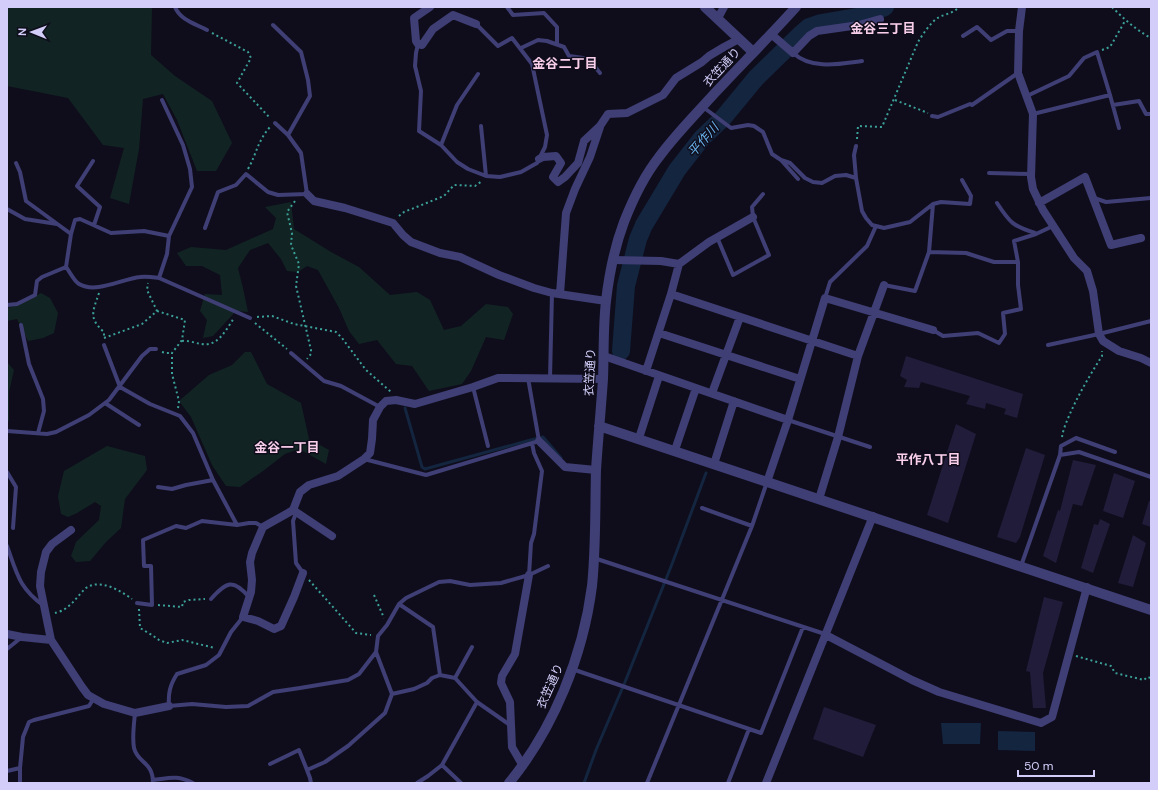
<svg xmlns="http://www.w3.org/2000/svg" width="1158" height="790" viewBox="0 0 1158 790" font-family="'DM Sans','Noto Sans JP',sans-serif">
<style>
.green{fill:#112423}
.water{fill:#13253f}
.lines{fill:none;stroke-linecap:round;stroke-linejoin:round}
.stream{stroke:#13253f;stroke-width:3}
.river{stroke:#13253f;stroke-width:18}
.building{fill:#211c3a}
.path{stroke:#3ba098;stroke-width:2;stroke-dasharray:2 3;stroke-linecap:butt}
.service{stroke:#3f3e75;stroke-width:4}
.minor{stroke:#3f3e75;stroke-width:8}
.tertiary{stroke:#3f3e75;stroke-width:10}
.labels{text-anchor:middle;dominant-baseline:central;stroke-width:3;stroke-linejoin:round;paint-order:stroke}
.street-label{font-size:12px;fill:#d2cef9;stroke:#0f0d1b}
.neighbourhood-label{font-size:13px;font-weight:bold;fill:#f9cfeb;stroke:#0f0d1b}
.water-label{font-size:13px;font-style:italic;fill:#68b2ec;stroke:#0f0d1b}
</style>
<rect width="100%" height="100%" fill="#0f0d1b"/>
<path class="green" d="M7 7H152L151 55 175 76 212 101 232 143 216 171H197L177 120 163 94 143 99 139 149 129 204 110 198 124 148 103 145 68 98 7 86Z
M291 202 294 229 331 252 359 267 390 295 417 292 430 300 444 330 461 326 486 304 508 307 513 314 504 340 486 337 471 371 462 384 429 391 412 366 396 364 377 340 359 344 349 331 339 308 318 270 307 266 298 272 287 271 281 259 268 243 250 250 238 268 243 288 248 312 236 311 213 336 203 338 207 320 200 311 205 294 222 295 220 275 202 266H186L177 253 191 247 226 250 273 229 276 218 265 207Z
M41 293 50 298 58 313 54 333 43 338 28 341 17 319 7 321V308L15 306Z
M245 352H251L267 384 301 403 309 439 329 450 326 464 299 449 285 454 263 471 240 487 226 486 212 465 191 417 179 401 209 375 232 365Z
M7 362 14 370 9 392V420L7 424Z
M107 446 145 456 147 470 125 499 121 528 106 542 90 561 76 562 71 556 76 542 99 520 101 506 95 502 77 513 68 517 61 514 58 496 64 471Z"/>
<path class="water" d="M941 723H981L980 744H943Z
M998 731 1035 732V751L998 750Z"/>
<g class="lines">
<path class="stream" d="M405 408 422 467 425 469 527 441 543 437 561 458
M584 783 596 750 625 682 672 564 706 473"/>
<path class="river" d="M621 351 626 286 638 239 644 225 677 170 702 138 723 118 756 78 801 34 809 27 821 23 862 16 885 7"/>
</g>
<path class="building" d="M906 356 1023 394 1017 418 1004 414 1006 409 986 403 985 409 966 404 970 396 921 382 919 388 904 387 907 380 900 376Z
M956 424 976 434 948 523 927 515Z
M1026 448 1045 455 1020 537 1016 543 997 537Z
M1073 460 1096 465 1082 506 1073 504 1056 563 1043 556 1058 510 1060 511Z
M1114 473 1135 481 1123 518 1103 511Z
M1149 501H1151V527L1142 524Z
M1100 519 1110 524 1093 573 1081 568 1094 524 1098 525Z
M1133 535 1146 543 1133 587 1118 583Z
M1044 597 1063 602 1043 673 1046 708H1033L1030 672 1026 671Z
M824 707 876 725 863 757 813 739Z"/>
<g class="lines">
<path class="path" d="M1112 7C1124 19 1136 30 1151 38
M212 33 248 52 251 58 237 83 270 118
M1102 50 1110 47 1125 21
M895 100 928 113
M857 139 858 126 882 127 918 42C923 34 929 25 936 19 943 14 953 14 959 7
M248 169C257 153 257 142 270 127
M295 201 287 212 292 233 291 245 299 264 296 286 311 350V354L307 359
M399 216 404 212 444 196 454 185 475 186 482 181
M99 293C93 311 88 318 104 332V338
M157 311 185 320 182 340 172 353V374L179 401 178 408
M257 317 272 316 294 324 336 332 342 338 366 370 391 392
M255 323 287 349
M104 338 142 324 157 311 147 290 148 283
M182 341C188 340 195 343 201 344 218 347 226 330 234 318
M162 352 166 353H171
M1062 437C1063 430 1066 423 1069 416 1078 395 1090 375 1102 356V351
M309 580 356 633 371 635
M374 595 384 618
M158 605 182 607 183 602 189 600 205 599
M139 609 140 628 152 635 159 640 167 643 182 640 215 648
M55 613C58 612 63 611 66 608 74 603 79 594 86 588 100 578 121 591 132 599
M1076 656 1111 666 1115 673 1144 680 1147 677 1151 678"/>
<path class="service" d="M175 7C180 20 196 24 207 30
M507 7 513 15 544 13 557 27V43
M273 25 301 52 308 80 310 96 288 135
M963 36 977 27 991 40 1007 31H1019
M418 44 416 53 415 66 421 91 419 131 441 145 457 162 468 169 486 176 500 177 521 172 537 163 545 147 547 135 532 64 512 38 498 46 476 24
M521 48 538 40 547 41 564 47 569 56 583 58 591 62 600 73
M793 53C812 70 839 64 862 61
M1027 96 1069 76 1084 58 1097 52 1110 95
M1113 105 1139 101 1146 114H1151
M703 107 731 128 748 125 754 126 763 132 772 154 781 160 798 179
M1033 114 1110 95 1119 128
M932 116 938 117 970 104 972 105 1018 73
M481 126 486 176
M441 145 457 105 478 74
M856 146 854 155 856 178
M781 160 790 163 805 178 813 182 822 183 835 176 846 175 856 178 862 211 866 218 872 225 884 228 910 222 933 204 941 202 970 204 971 196 962 180
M93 161 77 186 100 207 94 225
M16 163 20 172 26 201 71 234
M989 173 1031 174
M1094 198 1106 202 1151 198
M997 203C1010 223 1013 226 1035 233
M7 209 25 219 57 224
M205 228 218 192 236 185 246 174 268 192 278 195 307 194 301 153 288 135 275 123
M169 236 144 231 111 233 80 219 75 220 71 234 66 267C70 272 74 281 79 284 96 294 122 279 140 277 146 276 152 277 159 278L250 318
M717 237 733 275 769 255 753 217 752 207 763 194
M929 252 966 253 994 262H1018
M159 278 167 254 169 236 192 187 190 169 183 145 162 100
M884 285 915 291 929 252 933 204
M825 298 830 282 867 246 876 226
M7 305 17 304 35 295 37 281 42 277 66 267
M21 325 29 364 43 399 44 411 38 433
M933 330 943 336 978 333 999 343 1005 334 1003 313 1021 309 1018 285V262L1014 241 1036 234 1053 226
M104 345 120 387 150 404 180 416 193 433 213 480 237 525
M1048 345 1099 334 1151 321
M291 353 324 381 341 386 380 407
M550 378 552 293
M473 387 488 446
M105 403 139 425
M788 420 870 447
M7 431 47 434 56 432 89 415 109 400 142 356 150 349H156
M1060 455 1061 446 1076 438 1115 452
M364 459 426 475 539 441 528 378
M7 472 16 487 13 528
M158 487 172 489 186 485 213 480
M702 508 752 526
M296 513 293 521 296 563 303 573
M7 546C17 574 19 588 44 606
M594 558 825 634
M1021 566 1060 455 1079 452 1151 477
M529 575 531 543 534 534 542 471 534 453 532 443
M211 599C226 582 233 578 249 597
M137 603 152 605 151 566H144L143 540 176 526 186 528 202 521 237 525 249 523H256L263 527
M399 604 433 627 440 675
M243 617 231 632 219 655 206 665 177 674C170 685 168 693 169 706L192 704 226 707 248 706 273 692 300 688 348 680 359 674 376 652 378 636 387 625 399 604 406 598 439 582 450 581 470 585 501 583 529 575 548 566
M7 649 22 637
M376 652 392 694 414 689 427 683 432 678 440 675 455 678 477 702 510 725
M572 669 761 733 803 627
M455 678 472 647
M135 713C134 724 132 737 134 748 138 764 153 761 153 783
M270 764 299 750 307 770 325 762 348 746 385 713 392 694
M307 770 310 778 311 783
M7 771 20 768
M153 780C170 778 177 775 193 783
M20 783V768L23 737 29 722 34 720 89 706 94 698
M417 783 428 776 442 765
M461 783 442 765 477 702
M647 783 752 526 767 482
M728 783 749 729"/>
<path class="minor" d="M430 7 414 18 416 41 418 44 422 45 433 29 453 15 476 24
M1022 7 1019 31 1018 73 1033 114 1031 177 1033 189 1043 210 1074 258 1087 271 1093 291 1099 334 1103 341 1119 351 1141 358 1151 363
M718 18 724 7
M771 34 793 53 809 36 817 31 859 25 880 19
M539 159 543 157 556 156 561 163 553 177 558 182 565 177 578 163 584 141 600 126 608 114 627 113 663 95 676 78 702 62 709 56 724 47 739 39
M307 194 314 201 345 208 393 223 403 235 411 242 440 253 460 257 499 275 534 288 552 293 606 301
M1039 203 1085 177 1111 245 1141 238
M613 260 661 261 679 264 709 242 753 217
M560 294 566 213 575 189 590 157 600 127
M671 294 679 264
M659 333 800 379
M604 356 788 420
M646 371 671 294 858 356
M712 393 740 317
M639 438 659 376
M539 441 565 467 596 470
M675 450 696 388
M714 464 734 401
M767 482 788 420 825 298 933 330
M819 499 838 437 858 356 884 285
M293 510 332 536
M71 530 52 544 46 552 41 572 40 586 51 640 82 687 88 695 104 704 135 713 169 706
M303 573 294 597 281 626 274 629 258 621 243 617 251 592 252 580 250 562 252 553 263 527 288 513 293 510 300 492 309 485 338 476 364 459 370 453 372 439 373 420 380 407 386 401 396 400 415 404 473 387 498 378 603 379
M7 634 22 637 51 640
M826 635 912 680 939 692 1041 723 1052 717 1087 587
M523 766 512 747 510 702 501 683 502 676 515 654 529 575
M766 783 873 516"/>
<path class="tertiary" d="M705 7 753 52
M599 426 1151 610
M509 783C554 728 583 656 592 586 596 548 595 508 596 470 598 439 601 409 603 379 604 353 603 327 606 301 609 275 615 246 624 222 633 199 644 176 659 157 675 135 695 115 713 95 740 66 769 37 796 7"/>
</g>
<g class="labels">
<g class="street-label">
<text transform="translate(722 67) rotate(-47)">衣笠通り</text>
<text transform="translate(590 372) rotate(-87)">衣笠通り</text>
<text transform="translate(550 686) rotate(-66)">衣笠通り</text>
</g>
<g class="neighbourhood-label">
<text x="883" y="28">金谷三丁目</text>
<text x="565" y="63">金谷二丁目</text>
<text x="287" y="447">金谷一丁目</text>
<text x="928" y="459">平作八丁目</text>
</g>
<g class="water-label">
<text transform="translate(703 140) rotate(-49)">平作川</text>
</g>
</g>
<rect width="1158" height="790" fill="none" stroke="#d2cef9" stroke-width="16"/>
<g transform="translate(32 32) rotate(271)" stroke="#0f0d1b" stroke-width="3" paint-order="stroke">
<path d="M0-3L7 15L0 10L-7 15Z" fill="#d2cef9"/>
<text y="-6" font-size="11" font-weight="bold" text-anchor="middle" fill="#d2cef9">N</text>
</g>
<path d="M1018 770v6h76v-6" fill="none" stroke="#d2cef9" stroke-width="2"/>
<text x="1024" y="770" font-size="12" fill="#d2cef9" stroke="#0f0d1b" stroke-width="3" paint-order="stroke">50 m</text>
</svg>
